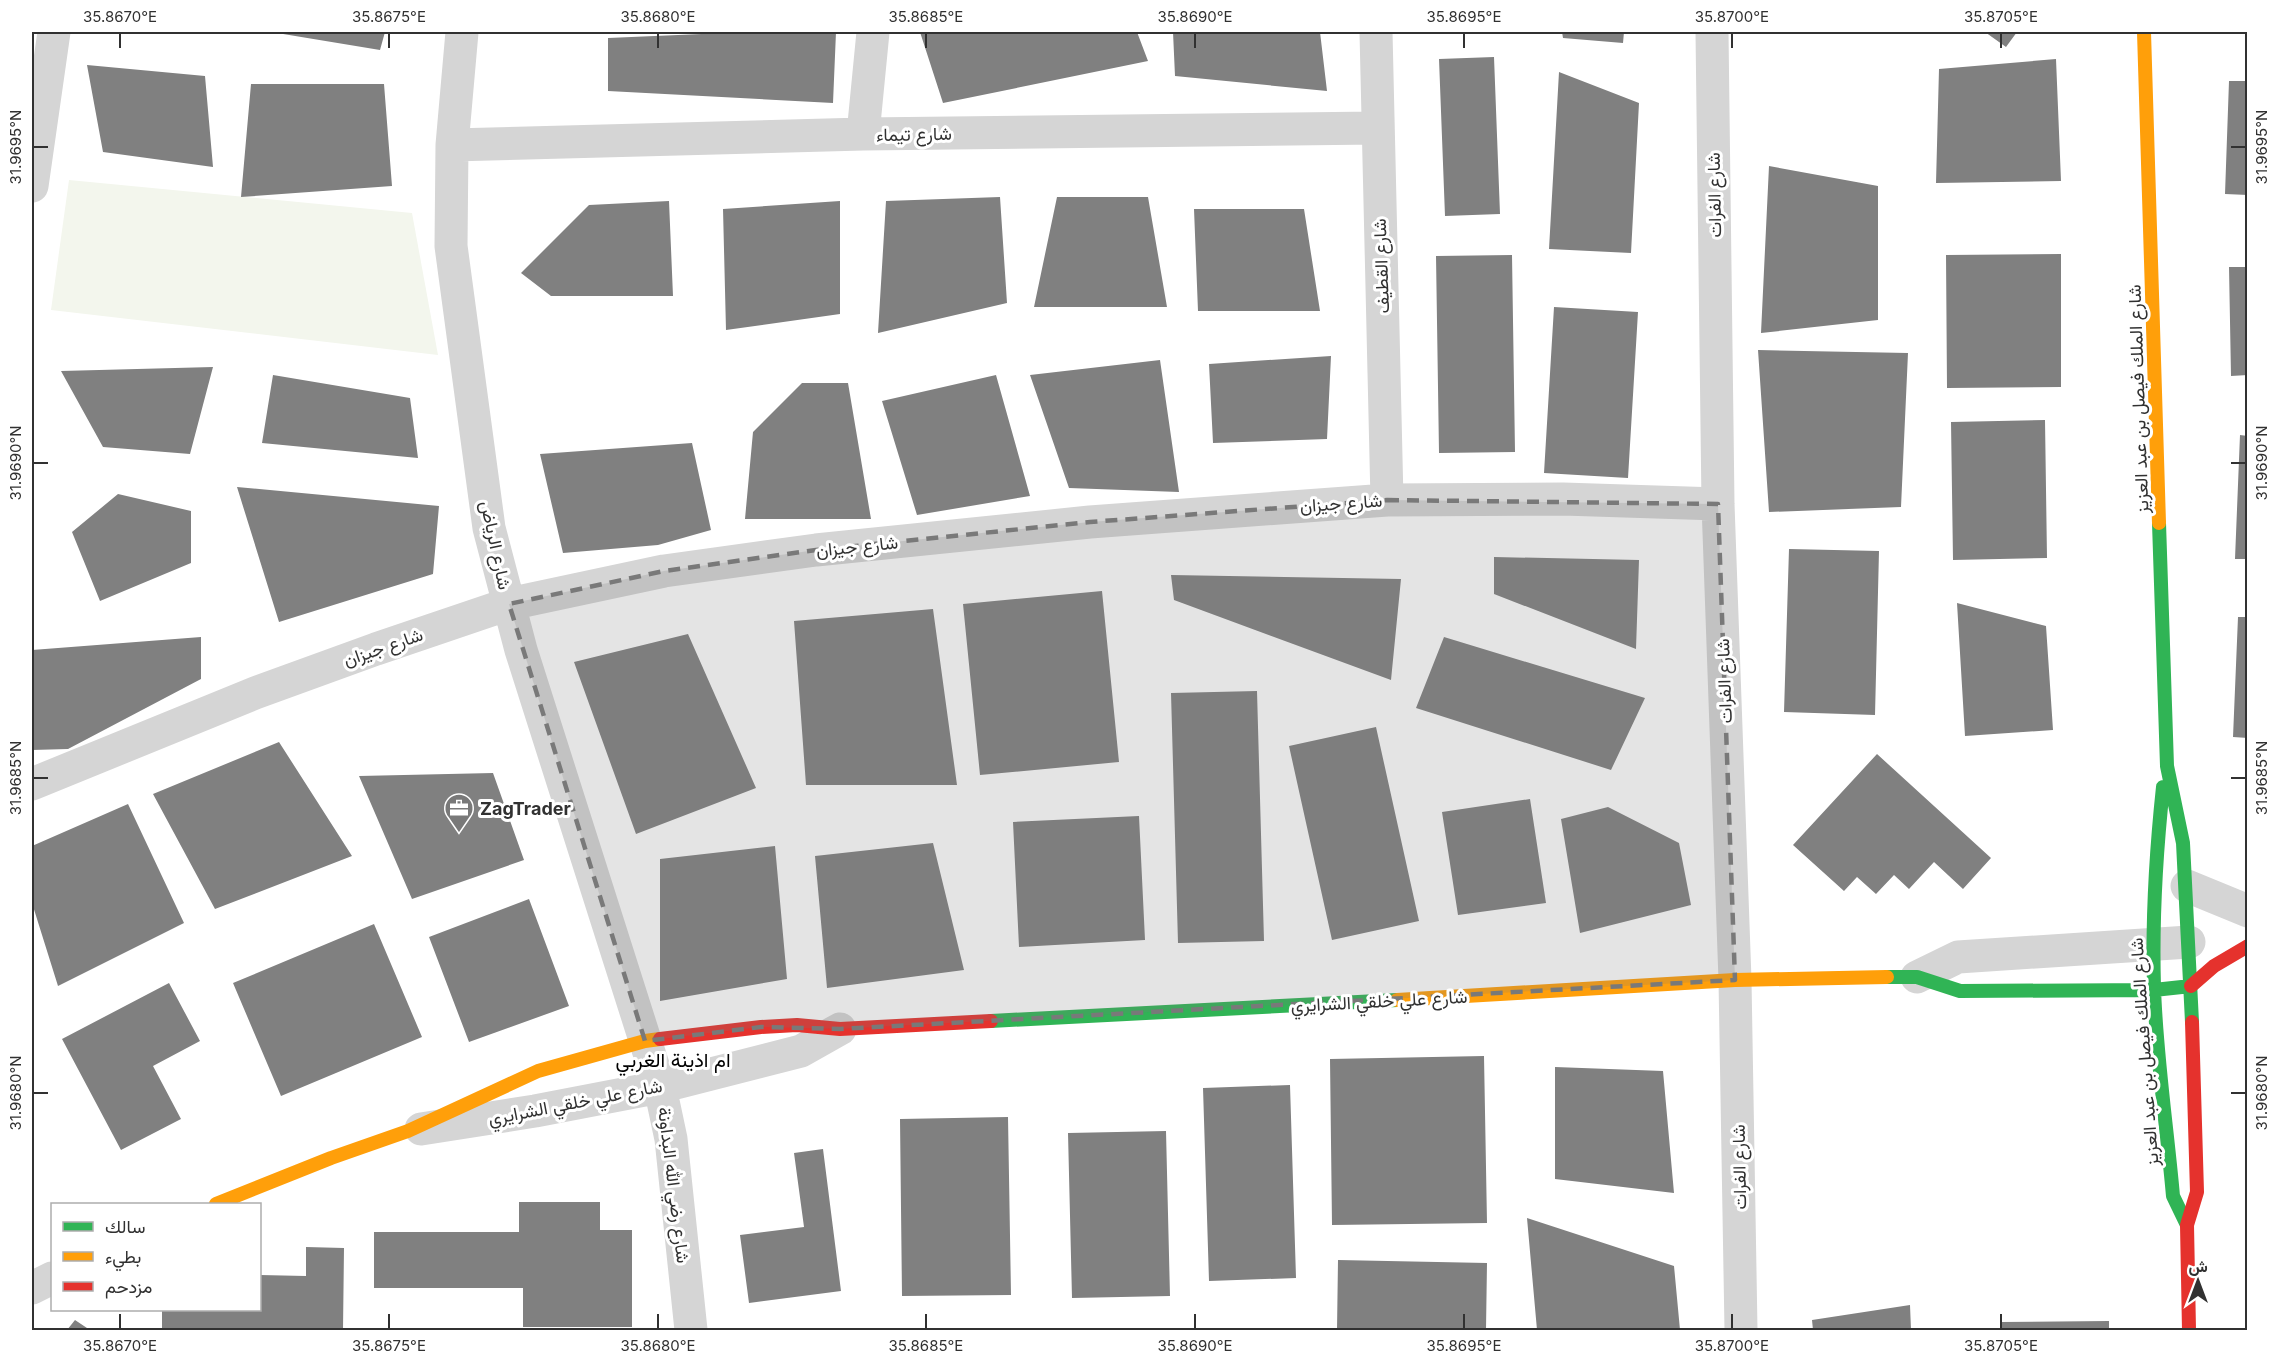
<svg xmlns="http://www.w3.org/2000/svg" width="2279" height="1362" viewBox="0 0 2279 1362" font-family="Inter,Vazirmatn,sans-serif">
<style>
.green{fill:#f3f6ed}
.building{fill:#808080}
.lines{fill:none;stroke-linecap:round;stroke-linejoin:round}
.street{stroke:#d5d5d5;stroke-width:33}
.fast{stroke:#30b455;stroke-width:14}
.slow{stroke:#ff9f0a;stroke-width:14}
.jam{stroke:#e5322d;stroke-width:14}
.marked{fill:#797979;fill-opacity:0.2;stroke:#797979;stroke-width:4.5;stroke-dasharray:12 8;stroke-linejoin:round}
.ticks{fill:none;stroke:#313131;stroke-width:2}
.labels{text-anchor:middle;dominant-baseline:central;stroke-width:6;stroke-linejoin:round;paint-order:stroke}
.street-label{font-size:18px;fill:#313131;stroke:#fff}
.poi-label{font-size:18px;font-weight:bold;fill:#313131;stroke:#fff;text-anchor:start}
.neighbourhood-label{font-size:20px;fill:#000;stroke:#fff}
.neatline{fill:none;stroke:#313131;stroke-width:2}
.ticks-label{font-size:15px;text-anchor:middle;fill:#313131}
</style>
<rect width="100%" height="100%" fill="#fff"/>
<path class="green" d="M69 180 412 213 438 355 51 310Z"/>
<path class="building" d="M271 32H385L380 50Z
M748 32H836L833 103 608 91V38Z
M920 32H1137L1148 61 943 103Z
M1173 32H1320L1327 91 1175 76Z
M1562 32H1624L1623 43 1563 38Z
M1985 32H2017L2006 47Z
M1494 57 1500 214 1445 216 1439 59Z
M2056 59 2061 181 1936 183 1939 69Z
M87 65 205 76 213 167 103 152Z
M1559 72 1639 103 1631 253 1549 249Z
M2229 81H2248V195L2225 194Z
M251 84H384L392 186 241 197Z
M1769 166 1878 186V320L1761 333Z
M1000 197 1007 303 878 333 886 201Z
M1057 197H1148L1167 307H1034Z
M669 201 673 296H551L521 273 589 205Z
M840 201V314L726 330 723 209Z
M1194 209H1304L1320 311H1198Z
M2061 254V387L1947 388 1946 255Z
M1512 255 1515 452 1439 453 1436 256Z
M2229 267H2248V375L2231 376Z
M1554 307 1638 312 1628 478 1544 473Z
M1758 350 1908 353 1901 507 1769 512Z
M1331 356 1327 439 1213 443 1209 364Z
M1160 360 1179 492 1069 488 1030 375Z
M213 367 190 454 103 447 61 371Z
M273 375 410 398 418 458 262 443Z
M996 375 1030 496 917 515 882 401Z
M802 383H848L871 519H745L753 432Z
M2045 420 2047 558 1953 560 1951 422Z
M2240 435 2248 436V559H2235Z
M692 443 711 530 658 545 563 553 540 454Z
M237 487 439 506 433 574 279 622Z
M118 494 191 511V563L100 601 72 532Z
M1789 549 1879 551 1875 715 1784 712Z
M1494 557 1639 560 1636 649 1494 594Z
M1171 575 1401 579 1391 680 1174 600Z
M1102 591 1119 762 980 775 963 604Z
M1957 603 2046 626 2053 730 1965 736Z
M933 609 957 785H806L794 621Z
M2238 617H2248V738L2233 737Z
M688 634 756 788 636 834 574 662Z
M201 637V679L68 749 32 750V650Z
M1444 637 1645 698 1611 770 1416 708Z
M1257 691 1264 941 1178 943 1171 693Z
M1376 727 1419 921 1332 940 1289 746Z
M279 742 352 856 215 909 153 794Z
M1877 754 1991 858 1963 889 1934 862 1909 889 1894 875 1876 894 1857 877 1844 891 1793 845Z
M493 773 524 860 412 899 359 776Z
M1530 799 1546 903 1458 915 1442 812Z
M128 804 184 923 58 986 32 903V846Z
M1608 807 1679 843 1691 905 1580 933 1561 819Z
M1139 816 1145 940 1019 947 1013 822Z
M933 843 964 970 827 988 815 856Z
M775 846 787 979 660 1001V859Z
M529 899 569 1006 469 1042 429 937Z
M374 924 422 1037 281 1096 233 983Z
M169 983 200 1041 153 1066 181 1119 121 1150 62 1039Z
M1484 1056 1487 1223 1332 1225 1330 1059Z
M1555 1067 1663 1071 1674 1193 1555 1179Z
M1290 1085 1296 1278 1209 1281 1203 1088Z
M1008 1117 1011 1295 902 1296 900 1119Z
M1166 1131 1170 1296 1072 1298 1068 1133Z
M823 1149 841 1291 749 1303 740 1235 804 1227 794 1153Z
M519 1202H600V1230H632V1327H523V1288H374V1232H519Z
M1527 1218 1674 1266 1680 1330H1537Z
M306 1247 344 1248 343 1330H162V1310H260V1275L306 1276Z
M1338 1260 1487 1263 1486 1330H1337Z
M1910 1305 1911 1330H1813L1812 1320Z
M75 1320 90 1330H67Z
M2109 1321V1330H2001V1322Z"/>
<g class="lines">
<path class="street" d="M462 32 452 145 451 246 489 528 521 650 660 1087 671 1139 691 1330
M1376 32 1387 500
M1712 32 1718 504 1735 980 1741 1330
M863 134 873 32
M452 145 863 134 1377 128
M32 186 54 32
M32 784 255 693 376 649 509 604 664 571 816 550 1090 522 1387 500 1563 499 1718 504
M2187 886 2248 911
M1917 977 1958 957 2189 942
M421 1129 535 1111 660 1087 801 1051 840 1029
M32 1288 52 1278"/>
<path class="fast" d="M2159 523 2167 766 2183 843 2192 1022
M2163 787C2156 853 2152 920 2154 987 2156 1056 2167 1127 2173 1196L2187 1225
M1887 977H1917L1960 991 2154 990 2191 986
M991 1021 1397 1000"/>
<path class="slow" d="M2144 32 2159 523
M1397 1000 1735 980 1887 977
M216 1204 331 1158 408 1131 538 1071 645 1041 660 1039"/>
<path class="jam" d="M2191 986 2214 966 2248 946
M660 1039 761 1027 797 1025 840 1029 991 1021
M2189 1330 2187 1225 2197 1192 2192 1022"/>
</g>
<path class="marked" d="M1387 500 1718 504 1735 980 840 1029 761 1027 645 1041 509 604 664 571 816 550 1090 522Z"/>
<path class="ticks" d="M120 33V48M389 33V48M658 33V48M926 33V48M1195 33V48M1464 33V48M1732 33V48M2001 33V48M33 147H48M2231 147H2246M33 463H48M2231 463H2246M33 778H48M2231 778H2246M33 1093H48M2231 1093H2246M120 1314V1329M389 1314V1329M658 1314V1329M926 1314V1329M1195 1314V1329M1464 1314V1329M1732 1314V1329M2001 1314V1329"/>
<defs>
<g id="office-pin" transform="scale(1.5)"><path d="M0 17L-7.5 6A9.5 9.5 0 1 1 7.5 6Z" fill="#797979" stroke="#fff"/><path d="M-6-3h4V-5.5h4V-3h4V5H-6ZM-1-4.5V-3h2v-1.5ZM-6 0V1H6V0Z" fill="#fff"/></g>
</defs>
<g fill-rule="evenodd">
<use href="#office-pin" x="459" y="808"/>
</g>
<g class="labels">
<g class="street-label">
<text transform="translate(914 134) rotate(-1)">شارع تيماء</text>
<text transform="translate(1714 195) rotate(-91)">شارع الفرات</text>
<text transform="translate(1381 266) rotate(-92)">شارع القطيف</text>
<text transform="translate(2138 399) rotate(-92)">شارع الملك فيصل بن عبد العزيز</text>
<text transform="translate(1341 503) rotate(-4)">شارع جيزان</text>
<text transform="translate(496 545) rotate(78)">شارع الرياض</text>
<text transform="translate(857 546) rotate(-6)">شارع جيزان</text>
<text transform="translate(383 647) rotate(-19)">شارع جيزان</text>
<text transform="translate(1724 681) rotate(-92)">شارع الفرات</text>
<text transform="translate(1379 1001) rotate(-3)">شارع علي خلقي الشرايري</text>
<text transform="translate(2144 1052) rotate(-94)">شارع الملك فيصل بن عبد العزيز</text>
<text transform="translate(575 1102) rotate(-11)">شارع علي خلقي الشرايري</text>
<text transform="translate(1739 1167) rotate(-91)">شارع الفرات</text>
<text transform="translate(674 1185) rotate(83)">شارع رضي الله البداونة</text>
</g>
<g class="poi-label">
<text x="480" y="808">ZagTrader</text>
</g>
<g class="neighbourhood-label">
<text x="673" y="1060">ام اذينة الغربي</text>
</g>
</g>
<rect width="2279" height="1362" fill="none" stroke="#ffffff" stroke-width="66"/>
<rect x="51" y="1203" width="210" height="108" fill="#ffffff" stroke="#adadad" stroke-width="1.5"/>
<rect x="63" y="1222" width="30" height="9" fill="#30b455" stroke="#adadad" stroke-width="1.5"/>
<text x="105" y="1233" font-size="18" fill="#313131">سالك</text>
<rect x="63" y="1252" width="30" height="9" fill="#ff9f0a" stroke="#adadad" stroke-width="1.5"/>
<text x="105" y="1263" font-size="18" fill="#313131">بطيء</text>
<rect x="63" y="1282" width="30" height="9" fill="#e5322d" stroke="#adadad" stroke-width="1.5"/>
<text x="105" y="1293" font-size="18" fill="#313131">مزدحم</text>
<g transform="translate(2198 1281)" stroke="#ffffff" stroke-width="4.5" paint-order="stroke">
<path d="M0-4.5L10 22L0 15L-10 22Z" fill="#313131"/>
<text y="-9" font-size="16" font-weight="bold" text-anchor="middle" fill="#313131">ش</text>
</g>
<rect x="33" y="33" width="2213" height="1296" class="neatline"/>
<g class="ticks-label">
<text x="120" y="22">35.8670°E</text>
<text x="389" y="22">35.8675°E</text>
<text x="658" y="22">35.8680°E</text>
<text x="926" y="22">35.8685°E</text>
<text x="1195" y="22">35.8690°E</text>
<text x="1464" y="22">35.8695°E</text>
<text x="1732" y="22">35.8700°E</text>
<text x="2001" y="22">35.8705°E</text>
<text transform="translate(16 147) rotate(-90)" y="5">31.9695°N</text>
<text transform="translate(2262 147) rotate(-90)" y="5">31.9695°N</text>
<text transform="translate(16 463) rotate(-90)" y="5">31.9690°N</text>
<text transform="translate(2262 463) rotate(-90)" y="5">31.9690°N</text>
<text transform="translate(16 778) rotate(-90)" y="5">31.9685°N</text>
<text transform="translate(2262 778) rotate(-90)" y="5">31.9685°N</text>
<text transform="translate(16 1093) rotate(-90)" y="5">31.9680°N</text>
<text transform="translate(2262 1093) rotate(-90)" y="5">31.9680°N</text>
<text x="120" y="1351">35.8670°E</text>
<text x="389" y="1351">35.8675°E</text>
<text x="658" y="1351">35.8680°E</text>
<text x="926" y="1351">35.8685°E</text>
<text x="1195" y="1351">35.8690°E</text>
<text x="1464" y="1351">35.8695°E</text>
<text x="1732" y="1351">35.8700°E</text>
<text x="2001" y="1351">35.8705°E</text>
</g>
</svg>
